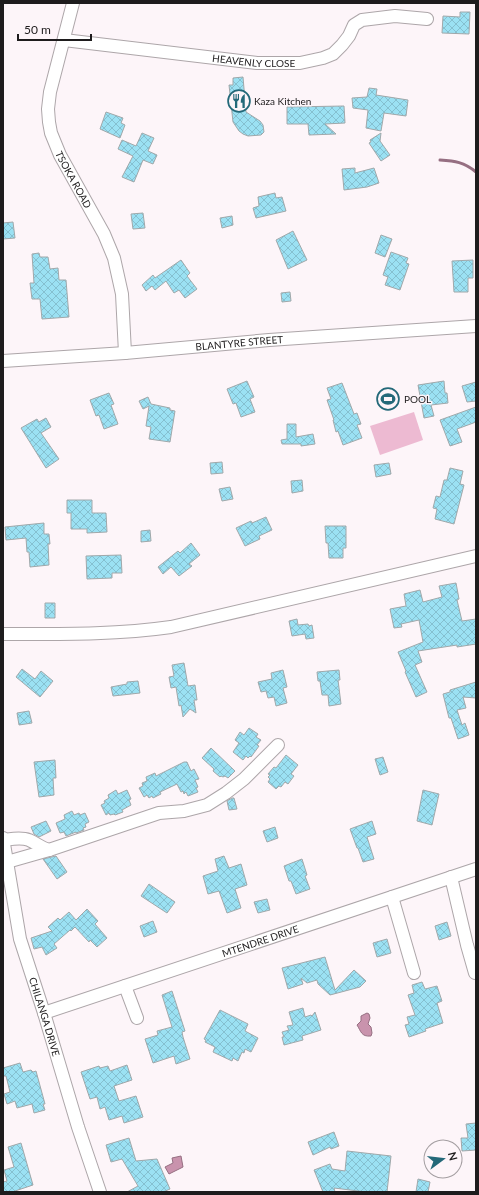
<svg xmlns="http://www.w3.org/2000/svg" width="479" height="1195" viewBox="0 0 479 1195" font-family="Lato,sans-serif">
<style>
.pitch{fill:#edbad2}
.water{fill:#c993ad;stroke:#966f82}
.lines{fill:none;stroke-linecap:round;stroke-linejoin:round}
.stream{stroke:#966f82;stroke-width:3}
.building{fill:url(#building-cross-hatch);stroke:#a0a8aa}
.minor-casing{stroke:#ada6a9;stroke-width:14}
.minor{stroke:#fff;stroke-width:12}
.labels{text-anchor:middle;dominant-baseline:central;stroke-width:3;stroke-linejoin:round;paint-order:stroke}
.street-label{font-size:10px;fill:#1e1c1d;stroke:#fdf5f9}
.poi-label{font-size:10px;fill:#1e1c1d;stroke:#fdf5f9;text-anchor:start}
</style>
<defs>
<pattern id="building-cross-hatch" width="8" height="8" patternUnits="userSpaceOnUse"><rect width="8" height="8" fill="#9be1f3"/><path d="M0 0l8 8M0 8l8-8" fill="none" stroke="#85c0d0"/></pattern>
</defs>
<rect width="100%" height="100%" fill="#fdf5f9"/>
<path class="pitch" d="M414 412 423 440 380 455 370 426Z"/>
<path class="water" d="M395 393 397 401 381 406 379 398Z
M367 1013 369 1014 370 1018 368 1024 371 1027 372 1033 371 1036C361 1037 361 1031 357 1025L361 1021V1016Z
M181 1156 183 1167 169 1174 165 1167 173 1163 172 1158Z"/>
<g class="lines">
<path class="stream" d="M440 160C455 161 464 162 476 172"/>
</g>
<path class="building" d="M460 12H470L469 34 442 33 443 16 460 17Z
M243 77 246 112 260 121 263 125 264 132 261 135 248 136 243 134 239 131 233 122 229 85H233V78Z
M369 88 377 89 376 95 408 100 406 116 384 113 381 131 366 128 368 110 353 108 352 98 367 97Z
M344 106 345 123 325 124 336 134 309 135 308 124H287V107Z
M106 112 123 118 121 123 125 125 120 138 100 129Z
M142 133 154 138 148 151 157 155 153 164 143 160 134 182 122 177 133 156 118 149 122 140 136 146Z
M381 133 380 141 390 155 381 161 369 143 371 142 370 140Z
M355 168V173L374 168 379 183 367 187 344 190 342 169Z
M275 193 276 198 282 197 286 211 256 218 253 208 259 206 258 197Z
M143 213 145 228 133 229 131 214Z
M232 216 233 225 222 228 220 218Z
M13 222 15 238 3 239V223Z
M293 231 307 260 288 269 276 240Z
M381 235 392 239 385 257 375 253Z
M391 252 408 258 406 263 409 264 400 290 385 285 388 277 383 275Z
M39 253 40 257H48L50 269 58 268 59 280H66L69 317 42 319 40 299H32L30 283H34L32 254Z
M181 260 190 273 187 276 197 289 185 298 179 290 174 293 166 281 155 290 152 286 146 291 142 285 153 275 155 278Z
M473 260V278H468V292H454L452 261Z
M290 292 291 301 282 302 281 293Z
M247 381 254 397 250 399 255 412 241 417 236 403 233 404 227 389Z
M444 381 445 393H447L448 403 431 405 434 416 424 418 418 385Z
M476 382V401L467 402 462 386Z
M342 383 354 414 357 413 361 424 357 425 362 438 343 445 338 431 336 432 333 420H334L327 400 331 399 327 388Z
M109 393 114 404 111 405 118 424 104 429 99 415 96 416 90 400Z
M148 397 151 404 170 408V410L175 411 170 442 149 439 151 427 146 426 149 406 143 409 139 401Z
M476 407V422L457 429 462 442 450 446 440 420Z
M46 418 51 427 41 433 59 459 46 468 21 428 37 419 39 422Z
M287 424H296V437L313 434 315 444 301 446V444H282L281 440 287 439Z
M222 462 223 473 211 474 210 463Z
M389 463 391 474 376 477 374 465Z
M450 468 463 471 460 484 464 485 454 524 435 519 437 509 433 508 436 496 440 497 444 480H447Z
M302 480 303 491 292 493 291 481Z
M230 487 233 499 222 501 219 489Z
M67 500H92V513H106L107 532 87 533V529H71V513H67Z
M266 517 272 530 259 536 260 539 245 546 236 528 251 521 252 523Z
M44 523V534H49L50 544H48L49 565 30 567 29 552H27L26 538 6 540 5 527Z
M325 526H346V548H343V558H329L328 543H326Z
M150 530 151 541 141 542V531Z
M191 543 200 555 189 564 192 566 179 576 171 567 163 574 158 567 178 551 180 553Z
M121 555 122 573H112V578L87 579 86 556Z
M456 583 459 599 457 600 462 621 476 619V644L457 647V645L418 651 422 662 415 665 427 692 416 697 405 672 406 671 398 652 423 642 419 620 401 624 402 627 394 628 390 609 406 606 404 594 420 590 423 602 442 597 439 586Z
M45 603H55V618H45Z
M297 619 298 625 308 624 309 626 312 625 314 638 306 639 305 634 292 636 289 621Z
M184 663 188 686 195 685 197 700H194L196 713 190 709 183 717 181 705 179 706 176 687 171 688 169 677 174 676 172 665Z
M22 669 35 679 41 671 53 681 40 697 16 677Z
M283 670 287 687 283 688 287 703 276 706 274 697 268 698 266 691 261 692 258 682 272 679 271 673Z
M339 670 340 680H338L341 704 329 706 328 695H322L320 681H318L317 672Z
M138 681 140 693 113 696 111 687 127 684V682Z
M476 682V698L463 697 466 708 457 710 462 725 465 723 469 735 458 739 451 718H449L443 694 450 692V690Z
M29 711 32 723 19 725 17 713Z
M249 728 258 734 256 737 261 740 257 745 259 746 251 757 250 756 248 758 246 756 243 760 233 752 239 743 235 740 240 732 244 735Z
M211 748 235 771 228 778 225 776 223 777 221 776 220 777 213 771 214 769 202 758Z
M286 755 298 765 291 774 294 776 288 784 285 782 281 787 279 786 276 789 268 782 270 779 268 777 270 775 268 774 274 767 276 768Z
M383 757 388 772 380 775 375 759Z
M55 760 56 778H53L54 795 39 797 34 762Z
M184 762H187L191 771 194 769 199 779 195 780 198 787 196 788 198 792 188 796 186 792 184 794 183 791 181 792 177 784 160 792 161 794 153 798 152 796 149 798 147 795 144 797 139 788 143 786 142 783 147 781 146 777 155 773 156 776Z
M116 790 118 794 127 790 131 799 129 800 131 805 122 810 123 812 115 815 114 814 110 815 109 813 106 815 101 805 105 803 104 801 109 798 108 795Z
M423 790 439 794 432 825 417 821Z
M232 798H234L237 809 229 810 227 801Z
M72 811 74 815 79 813 80 815 85 813 89 822 85 824 86 827 83 828 84 830 76 833V832L66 836 64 832 60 833 56 823 65 819 64 815Z
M46 821 51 831 39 837 34 834 31 827Z
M372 821 376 834 367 837 374 859 363 862 358 848H357L350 829Z
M275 827 278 838 267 842 263 831Z
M56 856 67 872 57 879 43 859Z
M224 856 229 868 241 864 247 885 235 889 241 908 227 913 219 891 208 894 203 876 218 871 215 859Z
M302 859 307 875 305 876 310 889 296 894 291 881H289L284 866Z
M149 884 175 902 167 913 141 896Z
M267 899 270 910 258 913 254 902Z
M87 909 98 921 95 924 107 938 97 947 90 940 89 942 75 927 71 931 70 930 54 944 57 948 46 955 42 947 34 949 31 938 52 931 48 927 58 918 60 920 69 912 76 920Z
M153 921 157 932 144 937 140 926Z
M447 922 451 936 439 940 435 926Z
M387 939 391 953 377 957 373 943Z
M325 957 335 990 354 970 366 981 360 987 330 995 318 984 317 980 307 983 301 978 303 984 288 989 282 968Z
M422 982 425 989 437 986 442 1001 437 1003 443 1023 425 1029 426 1031 409 1037 405 1025 409 1024 407 1017 415 1015 408 995 414 993 412 985Z
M172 991 185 1031 182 1032 183 1037 190 1059 176 1064 174 1056 153 1063 145 1039 158 1035 157 1031 172 1027 162 995Z
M303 1008 305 1017 311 1015 312 1016 315 1012 321 1030 302 1036 303 1040 284 1045 282 1037H284L282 1032 289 1030 287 1026 293 1025 289 1012Z
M220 1010 248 1024 245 1031 258 1038 251 1052 245 1049 244 1053 242 1052 238 1061 233 1058 232 1061 213 1052 215 1047 205 1042 206 1040 204 1039Z
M20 1063 23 1072 31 1070 33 1072 36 1071 45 1104H43L45 1110 34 1113 32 1104 17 1108 15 1101 7 1104 4 1094 10 1092 6 1076H3V1068Z
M127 1065 132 1080 114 1086 119 1101 136 1096 143 1117 124 1123 122 1116 109 1120 105 1107 100 1109 97 1097 90 1099 81 1072 99 1066 100 1068 108 1066 110 1071Z
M476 1123V1150L462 1151 461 1138H468L466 1124Z
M334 1132 339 1146 331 1149 330 1147 313 1155 308 1142Z
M129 1138 136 1161 157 1159 170 1189 163 1192H127L138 1186 122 1159 111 1162 106 1145Z
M21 1143 33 1185 12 1192H3V1182L7 1181 4 1170 14 1167 8 1147Z
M347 1151 391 1156 387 1192H366L334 1188 335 1192H323L314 1170 330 1164 332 1169 345 1171Z
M418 1179 430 1182 428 1192H416Z"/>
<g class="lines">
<g class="minor-casing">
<g id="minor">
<path id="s1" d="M73 3 50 92 48 109 49 122 51 133 60 155 104 234 114 258 122 294 125 353"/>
<path id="s2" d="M64 40 257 63H300L323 58 333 54 342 45 349 36 354 25 362 20 395 16 427 19"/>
<path id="s3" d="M3 361 125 353 269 340 476 326"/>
<path d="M3 634C59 634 115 635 171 627L476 556"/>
<path id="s4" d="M3 838 20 939 44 1013 78 1127 100 1192"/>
<path d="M3 840C12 839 21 837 29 840 36 843 41 848 49 850"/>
<path d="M7 862 49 850 159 813 184 811 207 805 226 793 244 779 278 745"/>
<path d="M451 877 467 945 475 973"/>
<path d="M392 897 414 973"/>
<path d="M125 986 137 1018"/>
<path id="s5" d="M44 1013 476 869"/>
</g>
</g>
<use href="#minor" class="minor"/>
</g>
<defs>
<g id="restaurant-ring" transform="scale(1.15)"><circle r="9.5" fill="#fdf5f9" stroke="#246979" stroke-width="1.5"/><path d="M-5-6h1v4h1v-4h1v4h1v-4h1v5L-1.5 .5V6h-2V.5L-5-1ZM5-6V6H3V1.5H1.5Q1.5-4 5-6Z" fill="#246979"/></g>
<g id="stadium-ring" transform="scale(1.15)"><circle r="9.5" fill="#fdf5f9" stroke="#246979" stroke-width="1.5"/><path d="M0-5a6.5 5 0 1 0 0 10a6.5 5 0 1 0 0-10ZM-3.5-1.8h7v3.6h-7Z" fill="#246979"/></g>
</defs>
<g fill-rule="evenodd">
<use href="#restaurant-ring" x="239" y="101"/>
<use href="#stadium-ring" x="388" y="399"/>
</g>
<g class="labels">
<g class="street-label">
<text stroke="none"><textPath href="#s2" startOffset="191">HEAVENLY CLOSE</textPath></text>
<text stroke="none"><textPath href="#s1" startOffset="185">TSOKA ROAD</textPath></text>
<text stroke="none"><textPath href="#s3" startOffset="237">BLANTYRE STREET</textPath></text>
<text stroke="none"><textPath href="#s5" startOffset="228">MTENDRE DRIVE</textPath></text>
<text stroke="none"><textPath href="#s4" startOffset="184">CHILANGA DRIVE</textPath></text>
</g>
<g class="poi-label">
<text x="254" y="101">Kaza Kitchen</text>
<text x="404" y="399">POOL</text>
</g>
</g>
<rect width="479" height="1195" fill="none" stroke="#1e1c1d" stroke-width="8"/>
<g transform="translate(443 1159) rotate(75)"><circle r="19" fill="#fdf5f9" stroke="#a49ea1"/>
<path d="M0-3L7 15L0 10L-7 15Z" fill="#246979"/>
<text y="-6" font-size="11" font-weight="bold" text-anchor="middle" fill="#1e1c1d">N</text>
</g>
<path d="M18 34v6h73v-6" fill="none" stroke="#1e1c1d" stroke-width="2"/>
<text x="24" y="34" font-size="12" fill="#1e1c1d" stroke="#fdf5f9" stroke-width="3" paint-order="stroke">50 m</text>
</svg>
